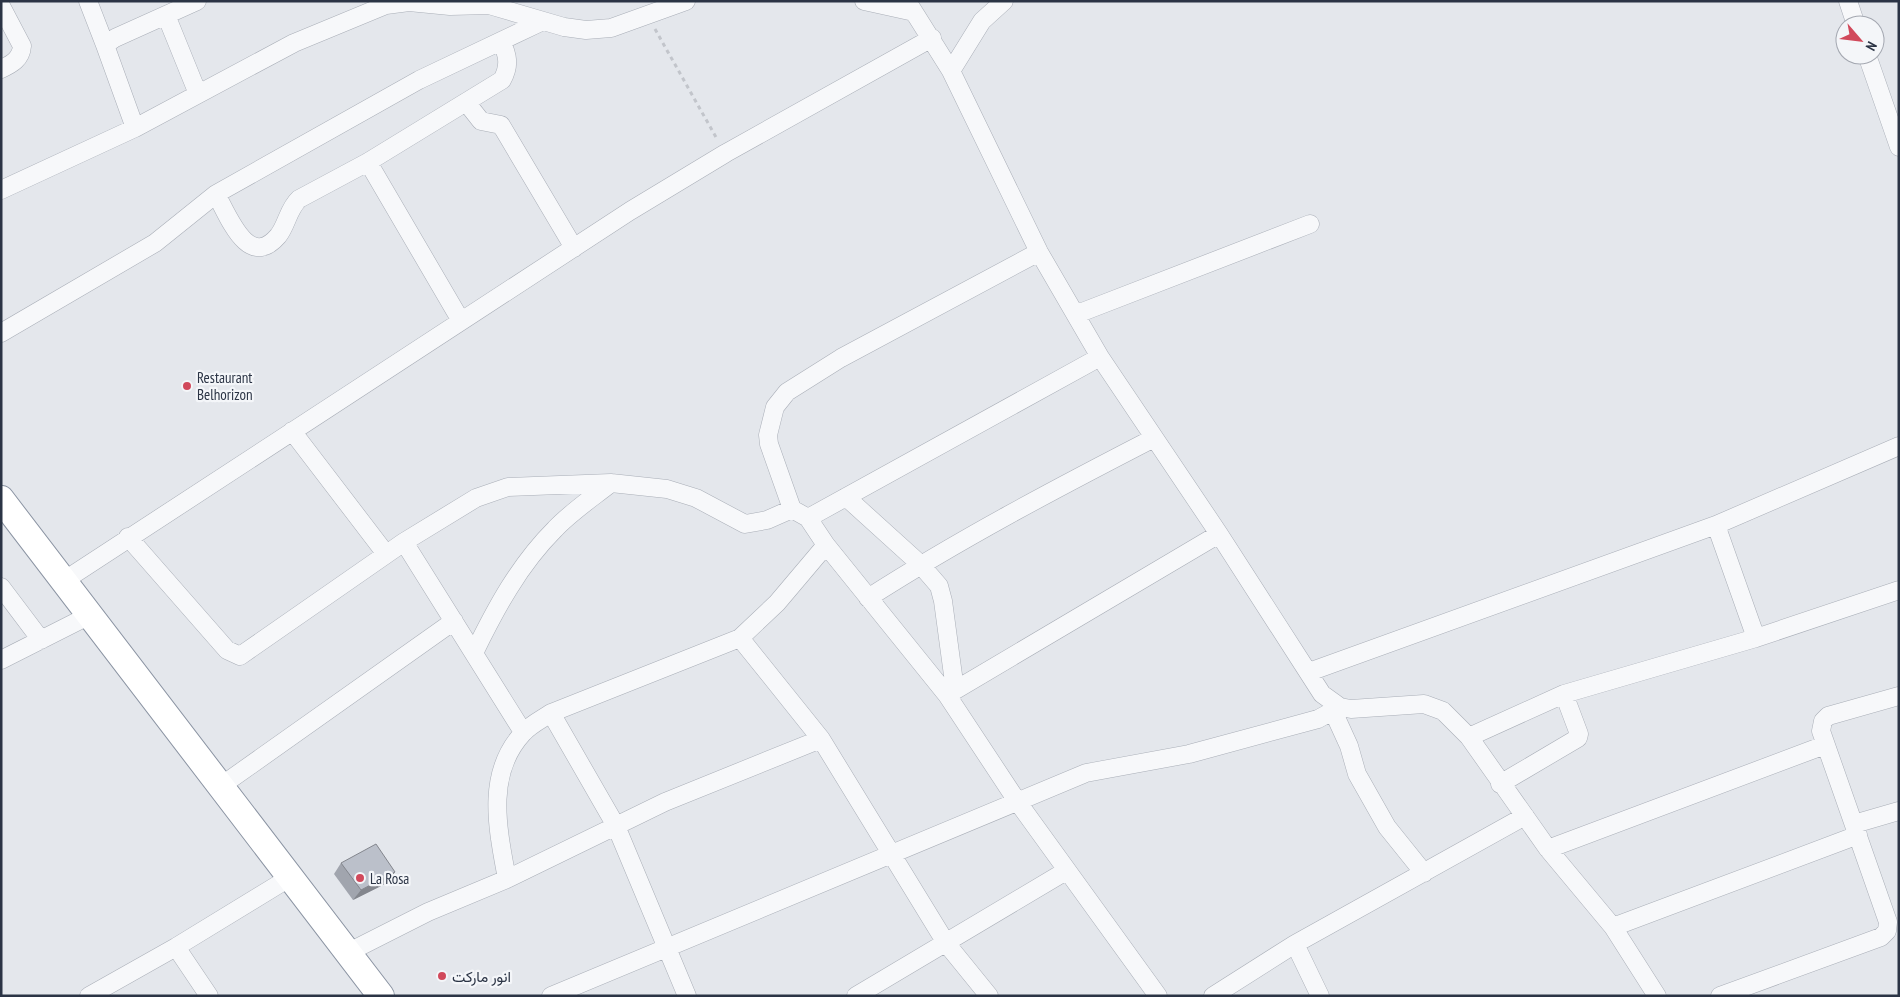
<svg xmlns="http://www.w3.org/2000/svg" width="1900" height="997" viewBox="0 0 1900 997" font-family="'PT Sans Narrow',Vazirmatn,sans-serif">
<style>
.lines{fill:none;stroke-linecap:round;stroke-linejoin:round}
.minor-casing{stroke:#a9aeb7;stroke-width:19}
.highway-casing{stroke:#8b94a3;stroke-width:28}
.path{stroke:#c2c5cb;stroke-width:3;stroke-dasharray:4 4;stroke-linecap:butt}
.minor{stroke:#f7f8fa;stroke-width:18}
.highway{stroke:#fff;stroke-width:26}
.wall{fill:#a1a5ae}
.shaded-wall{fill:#83868d}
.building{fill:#bbc0ca;stroke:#83868d}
.poi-dot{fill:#d1495b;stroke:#f4f6f9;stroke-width:2}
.labels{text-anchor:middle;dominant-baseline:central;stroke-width:4.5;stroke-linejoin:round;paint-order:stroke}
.poi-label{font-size:15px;fill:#2b3445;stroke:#f4f6f9;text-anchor:start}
</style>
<rect width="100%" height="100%" fill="#e4e7ec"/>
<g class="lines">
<g class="minor-casing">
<path id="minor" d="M88 1 105 45
M864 1 914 12
M907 1 951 71 1039 252 1100 357 1219 534 1322 694 1340 707 1351 709 1424 704 1443 711 1469 737 1548 849 1613 927 1657 996
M1848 1 1856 25
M1 6 22 46C21 59 12 64 1 69
M166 15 198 94
M1867 55 1899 147
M951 71 982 21 1004 1
M466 102 481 121 501 125 574 248
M135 128 105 45 115 38 197 1
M368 162 461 321
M1 190 135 128 294 43 386 5 409 2 450 6 489 5 564 27 586 30 611 28 686 1
M216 194C228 215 248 271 278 236 287 225 288 209 299 199L368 162 502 80C510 66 508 55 501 41
M1077 314 1310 224
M1 333 155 243 216 194 419 80 543 21
M292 431 386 554
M846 497 920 564 939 586 943 601 955 690
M792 509 769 444 768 435 775 407 787 392 841 358 1039 252
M808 518 1100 357
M1716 525 1899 446
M128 537 227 650 240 656 404 542 476 498 508 487 611 483 667 489 696 498 745 524 767 520 792 509 808 518 826 545 947 695 1017 801 1158 996
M404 542 523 732
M65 580 630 211 726 153 932 38
M1 587 41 640
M868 598C960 539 1057 488 1154 438
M740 638 821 739 946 943 989 996
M474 653C496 608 519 565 555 529 571 512 592 498 611 483
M1 660 90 615
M1309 672 1716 525 1756 638
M947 695 1219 534
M1333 711 1349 746 1357 774 1387 827 1424 873
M551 713 616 826 687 996
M1469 737 1564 694 1756 638 1899 590
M1500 784 1578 738 1579 734 1564 694
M221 786 454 621
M1854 824 1899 811
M1548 849 1825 745
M507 879C498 830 485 774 523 733 530 725 542 719 551 713L740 638 777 603 826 545
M1613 927 1858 835
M1295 944 1320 996
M176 947 209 996
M347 953 428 912 507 879 665 802 821 739
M89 996 176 947 289 878
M551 996 1086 773 1189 754 1318 719 1340 707
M856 996 1066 871
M1213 996 1295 944 1525 816
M1720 996 1881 937 1887 931 1888 922 1821 731 1823 721 1828 716 1899 696"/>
</g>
<g class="highway-casing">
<path id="highway" d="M1 499 381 996"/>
</g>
<path class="path" d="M655 29 717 139"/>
<use href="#minor" class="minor"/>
<use href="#highway" class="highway"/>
</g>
<path class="wall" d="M341 863 395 872 387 883 353 900 334 874Z"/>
<path class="shaded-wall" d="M395 872 387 883 353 900 361 890Z"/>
<path class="building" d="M376 844 395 872 361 890 341 863Z"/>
<g class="poi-dot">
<circle cx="187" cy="386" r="5"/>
<circle cx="360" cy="878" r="5"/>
<circle cx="442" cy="976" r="5"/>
</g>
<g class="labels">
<g class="poi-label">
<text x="197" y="377">Restaurant<tspan x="197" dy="17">Belhorizon</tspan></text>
<text x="370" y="878">La Rosa</text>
<text x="452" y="976">انور ماركت</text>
</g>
</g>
<rect width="1900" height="997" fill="none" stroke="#2b3445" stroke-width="5"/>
<g transform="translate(1860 40) rotate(118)"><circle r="24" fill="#f4f6f9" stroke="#a4a8b1"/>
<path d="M0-4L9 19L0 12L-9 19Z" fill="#d1495b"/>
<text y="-8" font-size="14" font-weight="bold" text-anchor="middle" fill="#2b3445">N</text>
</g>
</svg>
